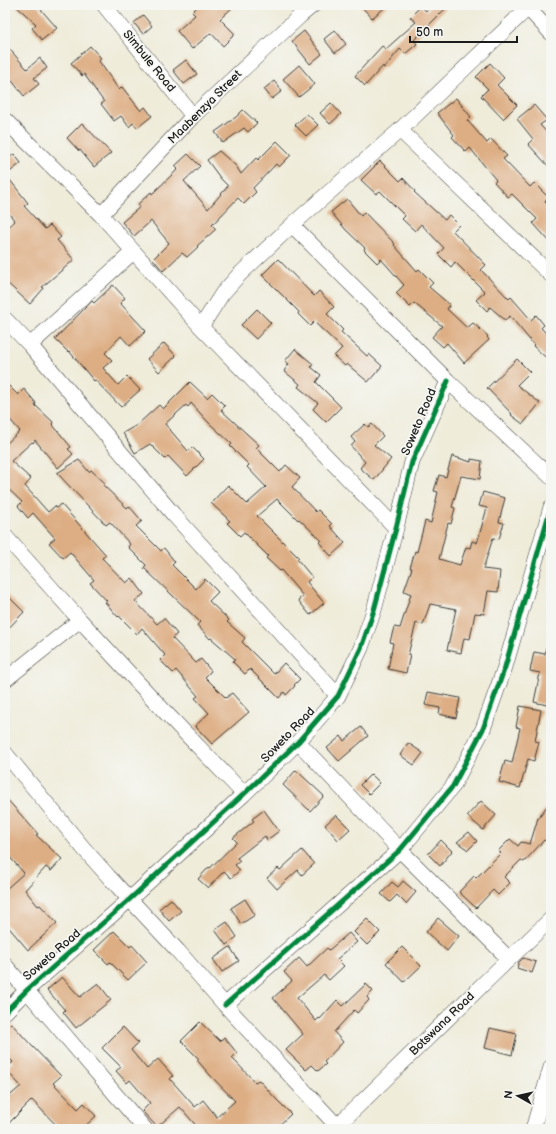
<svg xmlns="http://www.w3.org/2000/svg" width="556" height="1134" viewBox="0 0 556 1134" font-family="'Balsamiq Sans',sans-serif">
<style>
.building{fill:#ddad83}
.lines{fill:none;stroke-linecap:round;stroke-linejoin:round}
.minor-casing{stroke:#3c3b38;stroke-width:16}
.minor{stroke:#fff;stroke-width:15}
.cycleway-casing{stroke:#f6f6f2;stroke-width:8}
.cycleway{stroke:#00873e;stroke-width:5}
.labels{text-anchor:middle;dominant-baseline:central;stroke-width:3.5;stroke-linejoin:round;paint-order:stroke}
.street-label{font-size:12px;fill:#1c1c1c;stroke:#f6f6f2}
</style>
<rect width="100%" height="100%" fill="#f6f6f2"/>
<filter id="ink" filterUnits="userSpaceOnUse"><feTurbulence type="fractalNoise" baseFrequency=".025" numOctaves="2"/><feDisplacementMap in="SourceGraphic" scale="8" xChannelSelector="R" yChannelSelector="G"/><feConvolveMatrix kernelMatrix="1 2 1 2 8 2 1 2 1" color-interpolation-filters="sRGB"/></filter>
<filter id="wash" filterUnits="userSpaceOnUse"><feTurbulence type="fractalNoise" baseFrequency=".012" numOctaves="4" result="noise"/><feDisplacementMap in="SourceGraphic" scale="16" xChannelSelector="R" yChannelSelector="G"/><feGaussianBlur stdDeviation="0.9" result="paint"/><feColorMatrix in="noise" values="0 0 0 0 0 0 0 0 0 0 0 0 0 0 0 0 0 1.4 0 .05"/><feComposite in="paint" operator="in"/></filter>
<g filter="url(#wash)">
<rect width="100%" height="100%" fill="#efecda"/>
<g id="blocks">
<path class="building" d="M15 5H37L57 28 42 40 32 28 36 24Z
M199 5H235L220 19 235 34 223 46 211 33 192 49 177 31 195 15 192 12Z
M360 5H388L372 18Z
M433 5H449L414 40 417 44 405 54 400 49 384 68 383 66 365 86 355 76 382 46 386 49 416 22 410 17 421 6 426 11Z
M143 15 152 26 143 34 134 23Z
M335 30 346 44 335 53 324 39Z
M304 31 322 54 310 64 292 41Z
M5 44 27 69 40 58 47 68 34 78 39 84 24 96 5 72Z
M90 46 101 58 99 61 119 90 122 87 141 111 145 107 152 116 137 128 133 123 129 127 121 116 114 121 101 104 104 102 84 74 82 76 71 63Z
M186 60 197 74 184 84 173 70Z
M490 63 504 78 497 85 517 105 503 119 481 96 488 89 476 77Z
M299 65 315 84 299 97 283 79Z
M274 81 282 91 272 99 264 89Z
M456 98 471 117 467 120 487 143 491 139 507 156 503 159 530 187 534 183 548 197 545 201 551 208V243L533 223 537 219 512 194 508 197 494 182 496 180 470 148 466 152 452 137 454 135 437 113Z
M331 103 341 114 330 124 320 113Z
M534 105 547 120 540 125 551 137V169L528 144 533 139 517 119Z
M243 110 257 123 248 132 244 128 223 143 215 132 236 117Z
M307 114 318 125 306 136 295 125Z
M82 123 111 153 94 167 80 150 79 151 67 138Z
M277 141 291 155 279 167 276 164 253 188 256 192 244 204 238 198 212 225 216 229 197 246 198 247 187 257 182 253 163 271 153 259 169 243 151 221 134 236 122 222 140 207 138 204 151 192 152 194 178 169 175 166 188 154 200 166 184 181 208 209 228 186 221 179 207 160 219 151 236 166 241 174 256 158 258 160Z
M14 154 21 163 6 175 28 203 24 206 45 229 50 225 61 237 57 240 74 260 42 287 44 288 30 304 5 281V230L15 221 5 209V161Z
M380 161 400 181 403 178 415 191 414 192 445 220 449 215 459 225 453 231 486 265 481 270 509 299 511 297 531 320 536 315 544 325 541 328 551 338V362L533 346 534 345 510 316 505 320 490 307 487 311 476 300 485 292 455 262 451 267 438 254 444 248 421 224 415 231 402 219 405 216 380 191 376 194 361 180Z
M347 199 361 216 364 212 395 244 394 245 417 271 419 269 433 283 429 287 450 305 447 309 467 328 473 323 488 336 487 337 489 340 464 363 447 343 443 347 432 337 442 326 414 303 410 307 396 293 404 285 381 259 377 263 364 250 365 248 346 230 331 212Z
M278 259 314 296 319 291 334 307 327 314 343 330 341 332 367 356 369 354 382 366 368 382 347 364 345 366 334 356 342 348 314 322 310 326 298 314 299 312 262 275Z
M113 285 125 298 120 303 146 331 130 346 121 336 105 353 112 360 103 368 118 385 127 376 140 390 121 407 95 380 94 381 69 351 68 352 55 339 83 310 92 301 94 303Z
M257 309 271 323 256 339 241 325Z
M164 343 176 356 159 372 147 359Z
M295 349 313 364 311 367 321 375 316 382 341 407 326 422 313 409 318 403 298 387 300 384 284 371 289 364 285 361Z
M517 359 530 372 517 385 540 403 523 424 511 415 512 414 487 388Z
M5 382 18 395 24 389 36 403 35 405 53 422 52 424 71 447 68 449 73 454 58 468 35 440 33 443 32 442 11 461 31 479 25 486 48 512 55 506 56 508 61 504 106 555 102 558 126 583 132 578 144 594 135 601 157 624 164 618 177 634 172 638 196 663 201 659 211 671 205 677 226 698 232 693 249 712 212 744 195 726 209 713 195 698 198 696 176 670 173 673 160 660 165 655 142 628 137 634 119 616 118 617 105 602 107 601 90 583 94 580 70 552 63 558 49 543 55 538 33 513 28 518 18 506 22 502 5 486V445L20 431 5 414Z
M190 382 207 398 212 393 225 406 221 410 259 445 256 448 280 472 286 465 300 478 292 487 316 512 318 510 332 524 330 526 345 543 331 556 319 542 321 540 299 519 298 520 277 499 257 516 299 558 297 559 312 577 307 582 324 603 310 615 298 600 303 596 281 570 280 571 266 558 268 556 244 532 240 536 227 523 230 521 211 503 228 485 247 504 266 487 247 467 249 465 230 446 232 444 208 422 191 403 188 407 186 405 165 424 188 451 192 447 204 459 187 476 168 456 165 459 150 444 135 453 123 433 137 425 159 405 163 409Z
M365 424 368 427 372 424 383 436 374 445 391 459 374 480 360 468 365 462 351 446 355 442 351 437Z
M452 456 471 462V459L482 461 480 479 461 476 452 507 455 508 451 524 448 523 439 559 460 565 466 547 470 548 472 541 477 543 487 508 479 506 483 492 505 498 499 522 504 523 499 539 493 538 483 569 500 571 498 592 488 591 484 614 475 613 470 639 464 638 461 653 447 650 456 609 430 604 423 625 416 623 408 655H410L406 673 388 669 393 643 390 642 394 627 400 628 411 594 404 591 412 568H410L415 551 417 552 425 521 431 523 438 492 434 491 439 475 446 477Z
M79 460 89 472 91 470 105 483 103 485 127 508 129 506 142 521 136 526 161 551 164 548 175 562 172 565 196 589 205 579 218 592 209 601 229 620 227 622 245 638 242 642 274 674 284 663 300 679 294 685 295 686 286 695 284 692 279 698 250 669 245 674 233 662 235 659 211 638 210 639 197 625 200 622 144 568 146 565 128 547 130 544 110 522 106 525 57 473Z
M5 593 24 612 5 632Z
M546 647H551V706L534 702 540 673 530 671 534 652 545 654Z
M428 692 460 698 456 718 439 714 440 708 425 705Z
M520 706 541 710 535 741 539 742 534 761 528 759 520 788 499 782 505 761 512 763 520 728 516 727Z
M361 727 368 736 339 761 327 748 341 736 344 741Z
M408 743 423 753 414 765 400 755Z
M296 770 324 796 310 811 283 785Z
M371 774 380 783 369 794 360 785Z
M5 797 38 834 36 835 62 859 51 871 46 867 25 890 38 906 40 905 57 923 28 950 5 923V890L24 873 5 852Z
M481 801 496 815 483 830 467 816Z
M551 801V834L546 841 544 840 524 862 521 860 504 877 510 883 498 895 493 890 476 908 459 892 474 876 476 878 501 853 498 851 510 839 518 846 521 842 530 844 538 818Z
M264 810 279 831 267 840 265 836 237 858 240 861 235 865 240 870 231 878 224 871 208 888 198 879 209 867 210 868 237 842 233 838 254 821 252 819Z
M336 815 350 829 338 840 325 825Z
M469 832 477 841 468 850 457 842Z
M441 840 452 851 440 866 428 854Z
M302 850 314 864 302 875 298 870 277 889 267 878 278 868 280 870Z
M403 881 416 892 406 904 397 895 390 902 381 894 392 882 398 887Z
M171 899 181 911 169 921 159 909Z
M245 899 255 915 241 924 231 908Z
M438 918 459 936 447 951 426 932Z
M367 919 380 932 367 945 354 932Z
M227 922 237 937 226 945 215 930Z
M114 931 130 947 132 945 147 962 128 980 110 962 108 964 94 950Z
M349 933 357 942 337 959 344 966 329 980 324 975 297 998 316 1021 319 1018 320 1019 337 1000 343 1006 366 984 373 991 367 997 369 1000 357 1013 354 1010 334 1032 343 1042 324 1062 326 1064 318 1071 312 1065 306 1070 286 1050 303 1034 273 998 292 981 284 972 299 958 307 967 327 948 329 950Z
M230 947 239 961 222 972 213 959Z
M402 947 421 966 404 982 386 963Z
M523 958 536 962 532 973 517 968 519 962Z
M62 977 80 997 98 983 111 1000 76 1028 63 1012 65 1010 47 990Z
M200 1022 220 1041 224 1037 237 1053 232 1058 255 1082 259 1080 275 1098 291 1114 275 1129H199L180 1107 157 1127 142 1111 150 1103 130 1080 127 1083 116 1071 121 1067 102 1048 123 1027 138 1043 131 1050 147 1069 158 1059 173 1076 170 1079 195 1107 203 1100 217 1117 235 1101 209 1074 197 1060 199 1059 181 1041Z
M11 1023 31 1045 61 1076 53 1083 78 1109 84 1103 96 1116 82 1129H60L32 1100 5 1127V1100L21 1086 5 1069 13 1062 5 1054V1029Z
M490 1028 517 1034 512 1055 485 1048Z"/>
</g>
</g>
<g filter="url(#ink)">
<use href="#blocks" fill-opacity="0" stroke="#3c3b38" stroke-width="1"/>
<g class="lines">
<g class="minor-casing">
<path id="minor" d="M104 5 193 116
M525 5 551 33
M5 120 101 215 201 327 396 528
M400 130 551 275
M101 215 193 116 301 15 313 5
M292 225 448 381 551 477
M5 319 30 345 173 514 338 696
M201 327 222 294 238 276 292 225 400 130 531 5
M30 345 133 252
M5 536 80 620 5 680
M80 620 166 713 244 794
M298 742 400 850 509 959
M5 753 85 850 109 877 178 951 225 1005 337 1126
M5 965 145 1129
M225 1005 400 850 453 786 483 729 505 667 551 507
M5 1012 27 990 130 899 244 794 298 742 338 696 361 648 374 610 396 528 412 462 448 381
M334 1129 509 959 551 919
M533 1129 551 1067"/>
</g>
<use href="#minor" class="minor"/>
<g class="cycleway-casing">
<path id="cycleway" d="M225 1005 400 850 453 786 483 729 505 667 551 507
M5 1012 27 990 130 899 244 794 298 742 338 696 361 648 374 610 396 528 412 462 448 381"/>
</g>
<use href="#cycleway" class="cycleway"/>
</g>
</g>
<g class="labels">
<g class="street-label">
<text transform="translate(149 61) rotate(51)">Simbule Road</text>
<text transform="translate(205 107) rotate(-45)">Maabenzya Street</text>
<text transform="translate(419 422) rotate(-67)">Soweto Road</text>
<text transform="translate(288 735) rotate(-46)">Soweto Road</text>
<text transform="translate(52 955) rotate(-41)">Soweto Road</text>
<text transform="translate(442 1024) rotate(-44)">Botswana Road</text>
</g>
</g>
<rect width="556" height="1134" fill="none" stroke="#f6f6f2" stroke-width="20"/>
<g transform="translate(518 1096) rotate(278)" stroke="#f6f6f2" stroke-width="3" paint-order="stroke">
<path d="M0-3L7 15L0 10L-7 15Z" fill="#1c1c1c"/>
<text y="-6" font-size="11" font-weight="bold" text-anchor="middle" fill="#1c1c1c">N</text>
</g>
<path d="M410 36v6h107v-6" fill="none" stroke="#1c1c1c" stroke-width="2"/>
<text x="416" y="36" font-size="12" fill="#1c1c1c" stroke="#f6f6f2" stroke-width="3" paint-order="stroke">50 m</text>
</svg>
